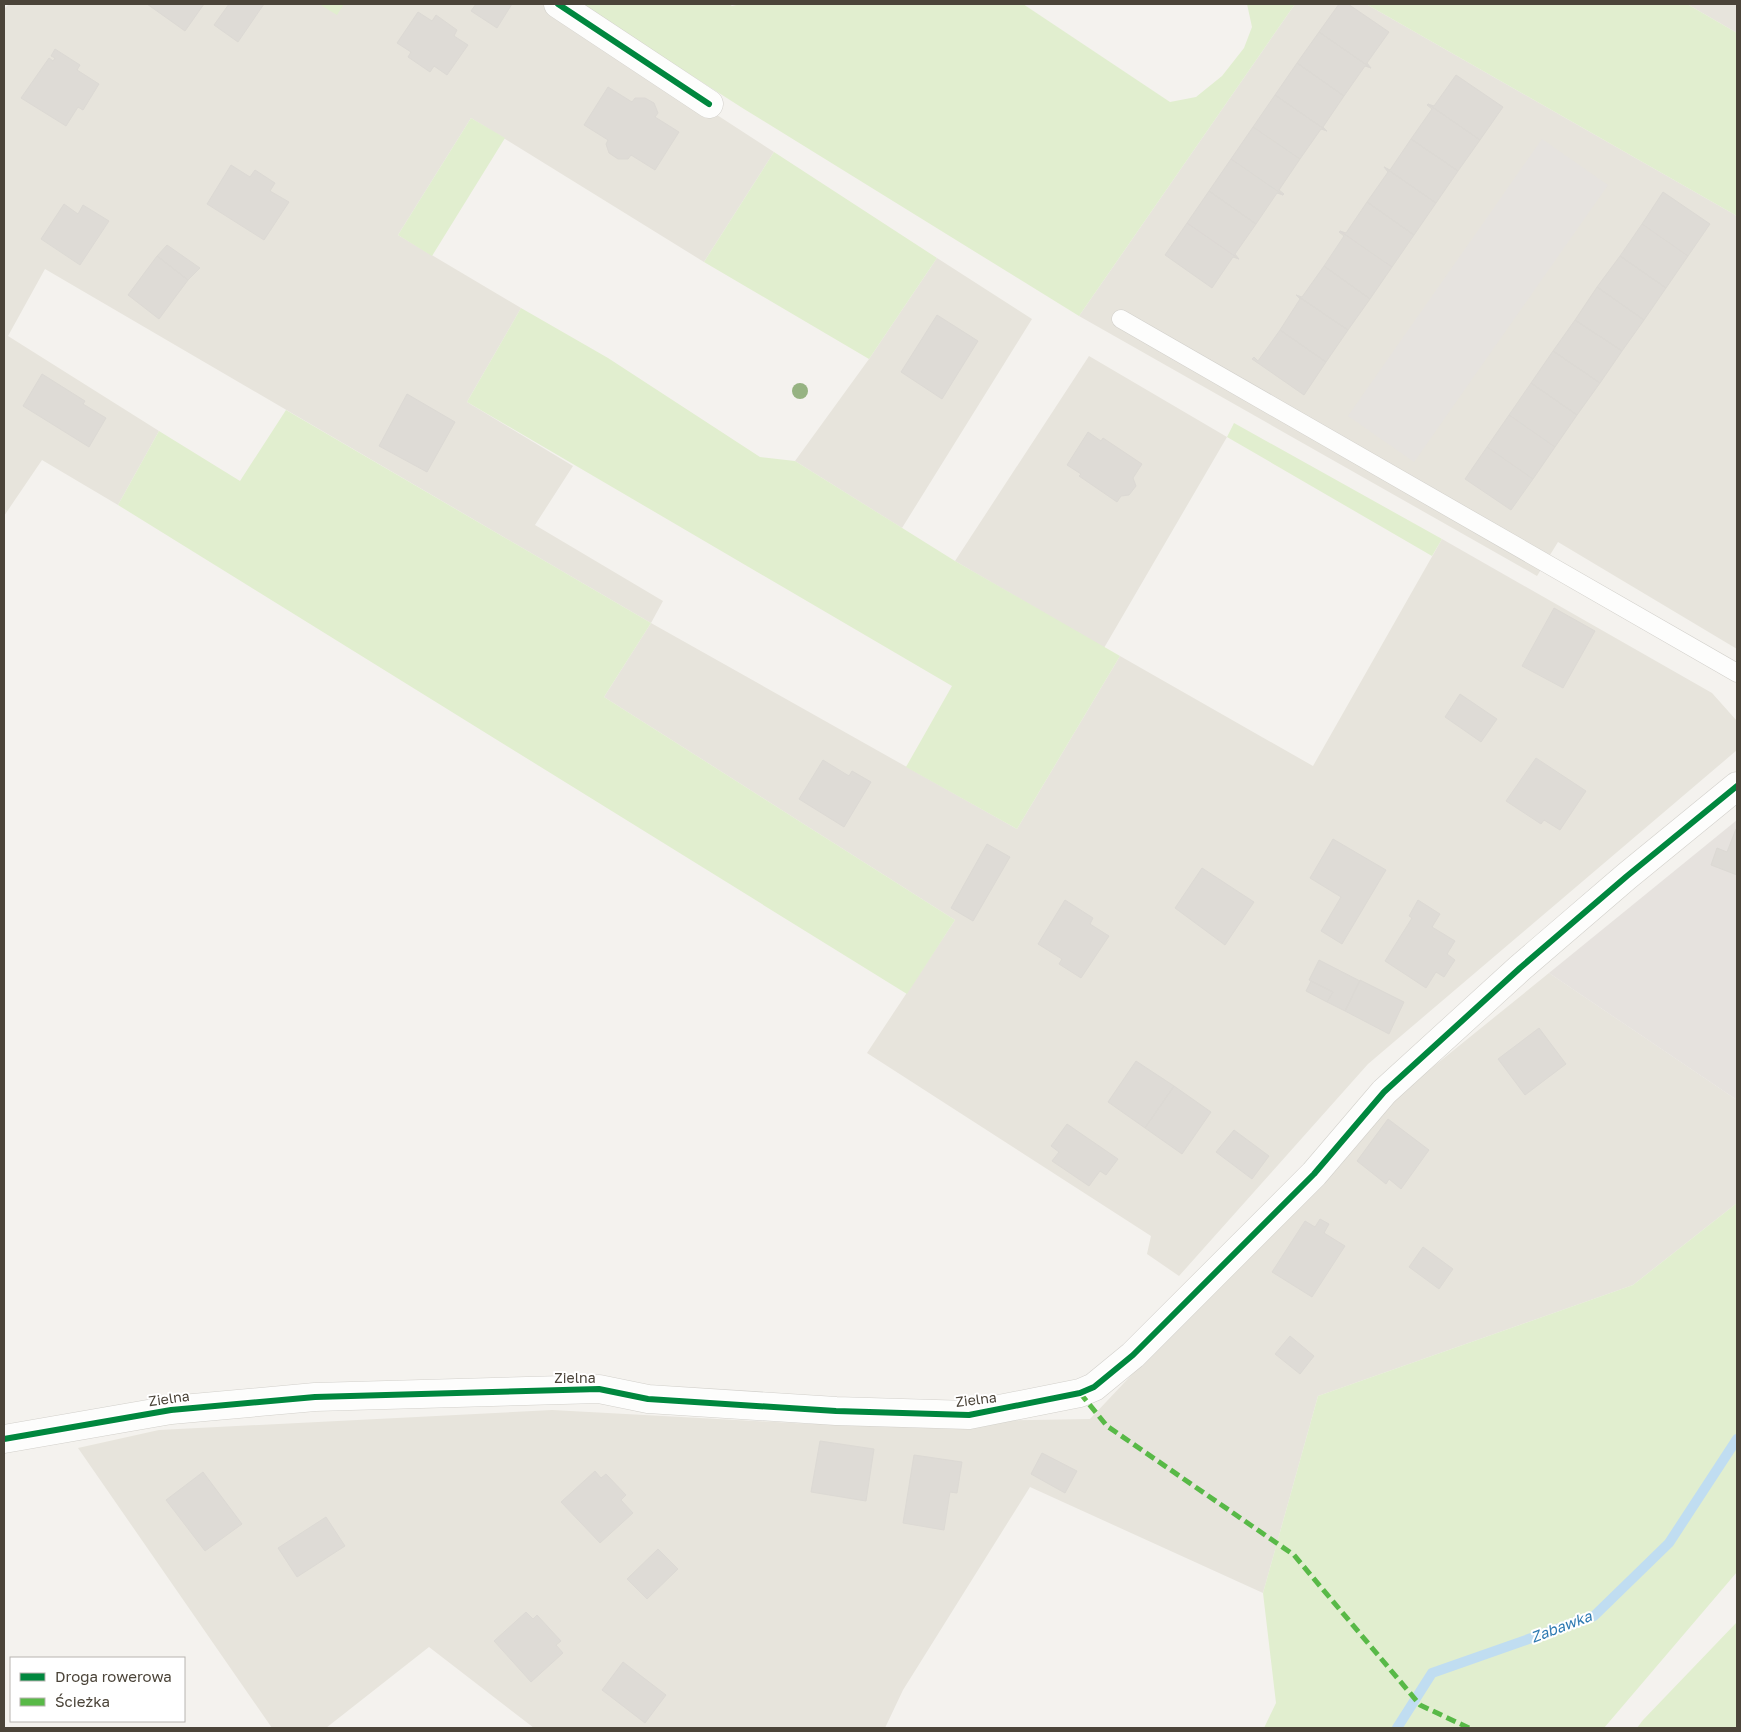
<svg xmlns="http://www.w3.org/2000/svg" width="1741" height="1732" viewBox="0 0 1741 1732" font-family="'Golos Text',sans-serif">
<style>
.residential{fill:#e7e4dc}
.industrial{fill:#e6e2de}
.green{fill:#e1eecf}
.parking{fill:#e6e3df}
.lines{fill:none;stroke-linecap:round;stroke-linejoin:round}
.stream{stroke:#c0ddf1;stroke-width:10}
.building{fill:#dedbd6;stroke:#dcd9d4}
.service-casing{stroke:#d2d0cb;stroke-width:19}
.minor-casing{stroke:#d2d0cb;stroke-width:29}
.service{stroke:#fdfdfc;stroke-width:18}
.minor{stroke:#fdfdfc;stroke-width:28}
.quiet{stroke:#58b947;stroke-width:5;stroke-dasharray:10 5;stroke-linecap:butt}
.cycleway-casing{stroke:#fff;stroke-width:9}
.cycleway{stroke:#00873e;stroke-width:6}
.tree{fill:#96b382}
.labels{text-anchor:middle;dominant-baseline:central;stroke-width:4;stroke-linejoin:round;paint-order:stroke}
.street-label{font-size:14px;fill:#4b4439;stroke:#fff}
.water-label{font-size:15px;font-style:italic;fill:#2e7ab2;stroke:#fff}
</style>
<rect width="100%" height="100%" fill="#f4f2ee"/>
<path class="residential" d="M9 4H546L774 152 704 262 471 118 398 235 521 308 467 402 573 466 535 525 663 601 651 623 1017 829 1120 656 1313 766 1442 539 1712 693 1737 721V750L1368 1064 1179 1276 1147 1254 1151 1236 867 1053 955 920 604 697 651 623 45 269 8 336 159 431 118 505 42 460 4 516V9Z
M1295 4H1366L1737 216V649L1558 542 1537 576 1079 316Z
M1687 4H1737V33Z
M937 258 1032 319 902 528 795 461 869 359Z
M1089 356 1227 437 1104 648 955 561Z
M1549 973 1737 1100V1203L1633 1285 1318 1396 1263 1593 1030 1487 903 1690 885 1728H534L429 1647 326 1728H272L78 1448 159 1430 552 1410 811 1424 1090 1419 1386 1105Z"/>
<path class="industrial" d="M1737 820V1100L1549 973Z"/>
<path class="green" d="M319 4H344L337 15Z
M580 4H729L732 6 741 4H1023L1170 102 1196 97 1222 76 1244 48 1252 27 1247 4H1295L1079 316 744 109Z
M1366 4H1687L1737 33V216Z
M471 118 505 138 432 256 398 235Z
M774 152 937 258 869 359 704 262Z
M521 308 608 358 760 457 795 461 955 561 1120 656 1017 829 906 767 952 686 467 402Z
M286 410 651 623 604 697 955 920 907 994 118 505 159 431 240 481Z
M1234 423 1442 539 1432 556 1227 437Z
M1737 1203V1572L1604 1728H1264L1276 1703 1263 1593 1318 1396 1633 1285Z
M1737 1622V1728H1637L1643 1720Z"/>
<path class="parking" d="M1542 139 1608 185 1414 462 1348 416Z"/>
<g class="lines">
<path class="stream" d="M1397 1728 1432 1673 1594 1616 1669 1543 1737 1439"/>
</g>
<path class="building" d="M147 4H204L185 31Z
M229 4H264L238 42 214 25Z
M476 4H512L497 28 471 11Z
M1339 4H1348L1389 32 1367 63 1371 68 1319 32Z
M418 12 432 21 436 15 457 30 454 36 468 45 447 75 434 66 430 72 408 57 411 52 397 43Z
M1319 32 1371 68 1365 66 1344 96 1297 63Z
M55 49 80 65 77 70 99 84 83 110 78 107 66 126 21 98 49 58 53 61 55 58 51 56Z
M1297 63 1344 96 1323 127 1327 131 1275 95Z
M1456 75 1503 107 1480 140 1428 104 1434 106Z
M608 87 632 102 635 98H645L654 103 658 113 655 117 679 132 655 170 631 155 628 159H618L609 153 606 144 608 140 584 125Z
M1275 95 1327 131 1321 129 1300 159 1253 127Z
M1428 104 1480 140 1458 171 1411 139 1432 109 1427 105Z
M1253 127 1300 159 1279 190 1284 194 1283 195 1231 159Z
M1411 139 1458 171 1436 203 1384 167 1390 170Z
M1231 159 1283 195 1277 193 1256 224 1209 191Z
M231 165 250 177 255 170 275 183 270 191 289 202 264 240 207 204Z
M1384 167 1436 203 1414 235 1367 202 1388 172Z
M1209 191 1256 224 1235 254 1239 259 1187 223Z
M1663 192 1710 224 1688 256 1642 224Z
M1367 202 1414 235 1392 267 1340 231 1346 233Z
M64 204 78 214 83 205 109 221 80 265 41 239Z
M1187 223 1239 259 1233 257 1212 288 1165 255Z
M1642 224 1688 256 1666 288 1620 256Z
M1340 231 1392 267 1370 299 1324 266 1344 236 1339 232Z
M167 245 200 268 188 280 157 256Z
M157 256 188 280 159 319 128 295Z
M1620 256 1666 288 1644 320 1597 287Z
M1324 266 1370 299 1348 330 1296 295 1302 297Z
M1597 287 1644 320 1622 351 1575 320Z
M1296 295 1348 330 1326 362 1280 330 1300 299Z
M937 315 978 341 942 399 901 372Z
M1575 320 1622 351 1600 383 1553 351Z
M1280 330 1326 362 1304 395 1252 359 1254 357 1258 361Z
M1553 351 1600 383 1577 415 1531 383Z
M42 374 85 401 83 404 106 418 89 447 23 406Z
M1531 383 1577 415 1555 447 1509 415Z
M407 394 455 422 427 472 379 446Z
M1509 415 1555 447 1533 479 1487 447Z
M1088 432 1101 441 1103 438 1142 464 1133 478 1136 486 1129 495 1121 496 1117 502 1079 476 1081 474 1067 465Z
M1487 447 1533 479 1511 510 1465 479Z
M1554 608 1595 631 1563 688 1522 666Z
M1460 694 1497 719 1481 742 1445 717Z
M1536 758 1586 791 1560 830 1544 820 1541 824 1506 801Z
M823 760 849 776 852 771 871 782 844 827 799 799Z
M1736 829H1737V875L1711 865 1717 848 1727 852Z
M1333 839 1386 870 1342 944 1321 931 1341 897 1310 878Z
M987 844 1010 857 973 921 951 908Z
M1202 868 1254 902 1225 945 1175 908Z
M1065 900 1093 918 1090 924 1109 936 1081 978 1059 964 1062 959 1038 944Z
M1418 900 1440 914 1432 927 1455 941 1447 954 1455 960 1444 977 1436 972 1426 988 1385 961 1412 918 1409 916Z
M1319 960 1360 981 1345 1011 1327 1002 1333 992 1309 980Z
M1360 980 1404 1002 1389 1034 1345 1011Z
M1311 981 1333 992 1327 1002 1306 991Z
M1539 1028 1566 1064 1525 1095 1498 1059Z
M1136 1061 1174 1086 1145 1128 1108 1102Z
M1174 1086 1211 1112 1182 1154 1145 1128Z
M1388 1119 1429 1150 1401 1189 1389 1179 1386 1184 1357 1161Z
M1067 1124 1118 1159 1106 1175 1100 1171 1089 1186 1052 1161 1059 1152 1051 1146Z
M1234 1130 1269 1156 1252 1179 1216 1152Z
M1320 1219 1329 1224 1324 1233 1345 1246 1312 1297 1272 1272 1305 1221 1315 1227Z
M1423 1247 1453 1269 1439 1289 1409 1267Z
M1290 1336 1314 1356 1300 1374 1275 1354Z
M820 1441 874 1449 866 1501 811 1492Z
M1042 1453 1077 1471 1065 1493 1031 1474Z
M914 1455 962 1462 957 1493 950 1492 944 1530 903 1523Z
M595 1471 601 1478 606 1474 626 1495 621 1500 633 1513 600 1543 561 1502Z
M203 1472 242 1524 205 1551 166 1500Z
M326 1517 345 1546 297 1577 278 1548Z
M658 1549 678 1569 647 1599 627 1579Z
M526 1612 533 1619 537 1615 561 1641 556 1645 563 1653 531 1682 494 1641Z
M623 1662 666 1695 645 1723 602 1690Z"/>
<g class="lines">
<g class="service-casing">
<path id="service" d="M1121 319 1737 673"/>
</g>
<g class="minor-casing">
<path id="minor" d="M558 4 709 104
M4 1439 171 1410 315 1397 599 1389 648 1399 836 1411 969 1415 1080 1393 1094 1387 1133 1355 1314 1174 1384 1092 1520 968 1627 876 1737 786"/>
</g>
<use href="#service" class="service"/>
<use href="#minor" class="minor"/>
<path class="quiet" d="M1080 1393 1107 1426 1294 1555 1420 1705 1469 1728"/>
<g class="cycleway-casing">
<path id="cycleway" d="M558 4 709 104
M4 1439 171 1410 315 1397 599 1389 648 1399 836 1411 969 1415 1080 1393 1094 1387 1133 1355 1314 1174 1384 1092 1520 968 1627 876 1737 786"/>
</g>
<use href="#cycleway" class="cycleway"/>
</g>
<circle class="tree" cx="800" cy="391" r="8"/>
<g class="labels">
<g class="street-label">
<text x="575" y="1377">Zielna</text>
<text transform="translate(169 1398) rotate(-8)">Zielna</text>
<text transform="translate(976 1399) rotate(-7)">Zielna</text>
</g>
<g class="water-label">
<text transform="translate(1561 1626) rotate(-21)">Zabawka</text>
</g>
</g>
<rect width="1741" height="1732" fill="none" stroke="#4b4439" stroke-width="10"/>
<rect x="10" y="1657" width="175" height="65" fill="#ffffff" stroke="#b7b4b0"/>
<rect x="20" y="1673" width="25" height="8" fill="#00873e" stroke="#b7b4b0"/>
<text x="55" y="1682" font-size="15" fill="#4b4439">Droga rowerowa</text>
<rect x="20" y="1698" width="25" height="8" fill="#58b947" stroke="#b7b4b0"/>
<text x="55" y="1707" font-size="15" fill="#4b4439">Ścieżka</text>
</svg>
